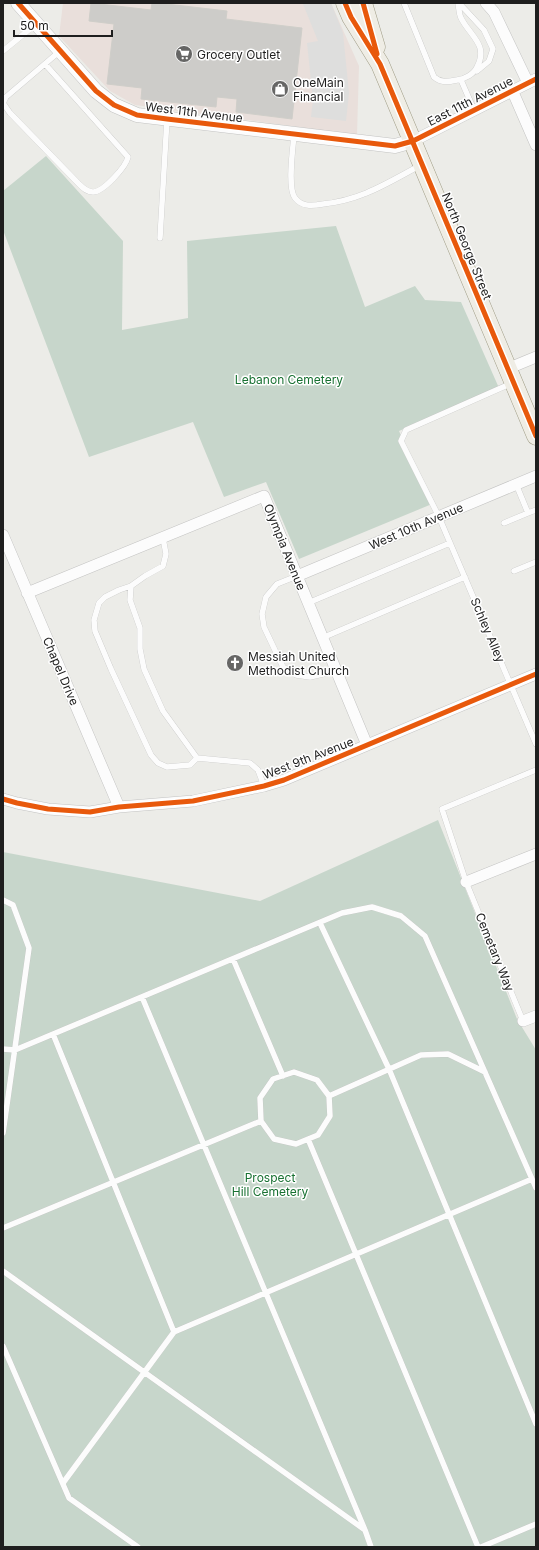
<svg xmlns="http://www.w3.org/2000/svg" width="539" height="1550" viewBox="0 0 539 1550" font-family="Inter,sans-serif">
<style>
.commercial{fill:#e9dfdb}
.cemetery{fill:#c7d6cb}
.parking{fill:#dededd}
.building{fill:#cdccc9;stroke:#cfcec9}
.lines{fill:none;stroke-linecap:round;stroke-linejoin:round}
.service-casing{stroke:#c3c3c2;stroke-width:6}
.minor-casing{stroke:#c3c3c2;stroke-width:12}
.tertiary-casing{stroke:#c3c3c2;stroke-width:15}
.primary-casing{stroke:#a09d87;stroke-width:19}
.service{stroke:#fcfcfc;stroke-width:5.5}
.minor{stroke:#fcfcfc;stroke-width:11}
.tertiary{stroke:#fcfcfc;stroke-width:14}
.primary{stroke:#efede5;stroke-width:18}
.cycleway-casing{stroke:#fff;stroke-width:8}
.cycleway{stroke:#e8590c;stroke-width:5}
.labels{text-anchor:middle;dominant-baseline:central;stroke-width:3;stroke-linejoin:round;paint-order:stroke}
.poi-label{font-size:12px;fill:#1e1e1e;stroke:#fff;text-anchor:start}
.street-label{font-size:12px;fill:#1e1e1e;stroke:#fff}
.park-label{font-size:12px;fill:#187132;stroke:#fff}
</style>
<rect width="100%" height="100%" fill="#ecece8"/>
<path class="commercial" d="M63 3H331L359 66 357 135 135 105 110 91 59 36Z"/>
<path class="cemetery" d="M46 156 123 241 122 330 188 318 187 241 336 226 365 307 415 286 425 300 461 302 499 388 399 431 432 504 299 559 266 482 224 497 193 422 89 457 3 230V191Z
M438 820 517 1019 536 1050V1547H3V852L260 901Z"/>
<path class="parking" d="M295 3H331L343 33 349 93 346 121 311 117 313 100 307 43 318 41 303 4Z"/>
<path class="building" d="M91 3 151 10 152 3H158L227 11 226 19 302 28 292 119 236 112 237 99 217 97 216 107 141 99 142 88 107 84 114 24 89 21Z"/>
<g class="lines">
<g class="service-casing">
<path id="service" d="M404 3 434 77C441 83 448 82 457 80 465 79 474 74 477 67 489 45 470 36 461 18 459 14 459 8 458 3
M459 3 484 30 493 49 489 61 477 71
M3 51 36 24
M45 64 128 157C126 167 103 192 93 192 87 192 83 188 79 184L10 113 3 103 6 97 60 51
M461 80 474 110
M294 135C293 148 287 188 295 198 302 207 312 206 323 204 362 200 387 183 421 165
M160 238 167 119
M512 383 406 430 401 441 439 517 536 744
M528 513 536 510
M504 523 528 513 516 484
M163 538 166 554 163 566 145 576 131 586 130 600 140 628V649L144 669 163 711 197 758 250 763 258 770 264 786
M514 571 536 562
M297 576 277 584 266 597 262 614 264 627 283 667 296 675 310 677 336 671
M131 586 119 590 105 597 99 603 94 620 95 631 111 669 151 755 158 763 167 767 190 765 197 758
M308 603 450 543
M322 638 465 577
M3 900 13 905 29 948 3 1133
M320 923 389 1069 536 1424
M233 959 283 1076
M142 997 365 1530
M523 1021 466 882 442 809 536 770
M53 1034 174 1332
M3 1049 15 1050 342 913 372 907 401 916 425 936 536 1188
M294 1072 317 1080 329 1096 330 1116 318 1135 296 1144 274 1139 261 1121 260 1098 273 1079Z
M329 1096 421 1055 448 1054 485 1072
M308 1139 478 1547
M3 1228 261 1121
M3 1271 365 1530 371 1547
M3 1346 69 1498 138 1547
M63 1483 174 1332 532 1179
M481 1547 536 1524"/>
</g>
<g class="minor-casing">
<path id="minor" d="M486 3 494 12 528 83
M512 90 536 145
M413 141 536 79
M507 369 536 357
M3 535 119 807
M297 576 536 476
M27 593 264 496 367 745
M3 799 17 803 48 809 90 812 119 807 193 801 264 786 284 780 536 674
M466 882 536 854
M523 1021 536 1016"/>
</g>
<g class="tertiary-casing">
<path id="tertiary" d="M18 3 96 91 114 105 137 115 395 146 413 141"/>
</g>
<g class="primary-casing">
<path id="primary" d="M345 3 351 17 380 64 536 436
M363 3 376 47"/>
</g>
<use href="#service" class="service"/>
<use href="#minor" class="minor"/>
<use href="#tertiary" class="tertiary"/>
<use href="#primary" class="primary"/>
<g class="cycleway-casing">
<path id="cycleway" d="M18 3 96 91 114 105 137 115 167 119 395 146 413 141 536 79
M345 3 351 17 380 64 536 436
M363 3 377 54
M3 799 17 803 48 809 90 812 119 807 193 801 264 786 284 780 536 674"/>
</g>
<use href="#cycleway" class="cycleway"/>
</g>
<defs>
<g id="supermarket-disc" transform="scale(0.9)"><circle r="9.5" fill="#666665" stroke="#fff"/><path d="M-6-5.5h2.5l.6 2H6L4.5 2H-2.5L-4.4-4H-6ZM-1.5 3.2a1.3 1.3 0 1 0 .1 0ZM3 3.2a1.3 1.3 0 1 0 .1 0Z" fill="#fff"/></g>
<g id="shop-disc" transform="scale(0.9)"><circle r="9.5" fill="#666665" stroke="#fff"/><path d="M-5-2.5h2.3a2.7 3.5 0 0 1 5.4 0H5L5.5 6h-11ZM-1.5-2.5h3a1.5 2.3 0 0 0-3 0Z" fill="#fff"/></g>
<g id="church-disc" transform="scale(0.9)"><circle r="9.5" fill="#666665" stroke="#fff"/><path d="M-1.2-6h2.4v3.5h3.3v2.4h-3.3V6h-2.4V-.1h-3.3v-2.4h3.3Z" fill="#fff"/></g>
</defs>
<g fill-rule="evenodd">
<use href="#supermarket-disc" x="184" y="54"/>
<use href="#shop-disc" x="280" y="89"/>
<use href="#church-disc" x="235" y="663"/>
</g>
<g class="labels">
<g class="poi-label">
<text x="197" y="54">Grocery Outlet</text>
<text x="293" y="82">OneMain<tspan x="293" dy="14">Financial</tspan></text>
<text x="248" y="656">Messiah United<tspan x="248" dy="14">Methodist Church</tspan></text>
</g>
<g class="street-label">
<text transform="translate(470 101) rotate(-27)">East 11th Avenue</text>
<text transform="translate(194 112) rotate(7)">West 11th Avenue</text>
<text transform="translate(467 246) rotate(68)">North George Street</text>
<text transform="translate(416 526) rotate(-23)">West 10th Avenue</text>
<text transform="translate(285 547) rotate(68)">Olympia Avenue</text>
<text transform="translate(488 630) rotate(67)">Schley Alley</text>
<text transform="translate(61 671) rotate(67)">Chapel Drive</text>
<text transform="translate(308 758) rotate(-21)">West 9th Avenue</text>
<text transform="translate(495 952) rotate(68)">Cemetary Way</text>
</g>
<g class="park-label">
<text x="289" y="379">Lebanon Cemetery</text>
<text x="270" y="1177">Prospect<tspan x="270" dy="14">Hill Cemetery</tspan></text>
</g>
</g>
<rect width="539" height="1550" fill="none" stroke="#1e1e1e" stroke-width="8"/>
<path d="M14 30v6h98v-6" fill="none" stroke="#1e1e1e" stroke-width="2"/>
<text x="20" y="30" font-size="12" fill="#1e1e1e" stroke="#ffffff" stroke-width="3" paint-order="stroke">50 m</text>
</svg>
